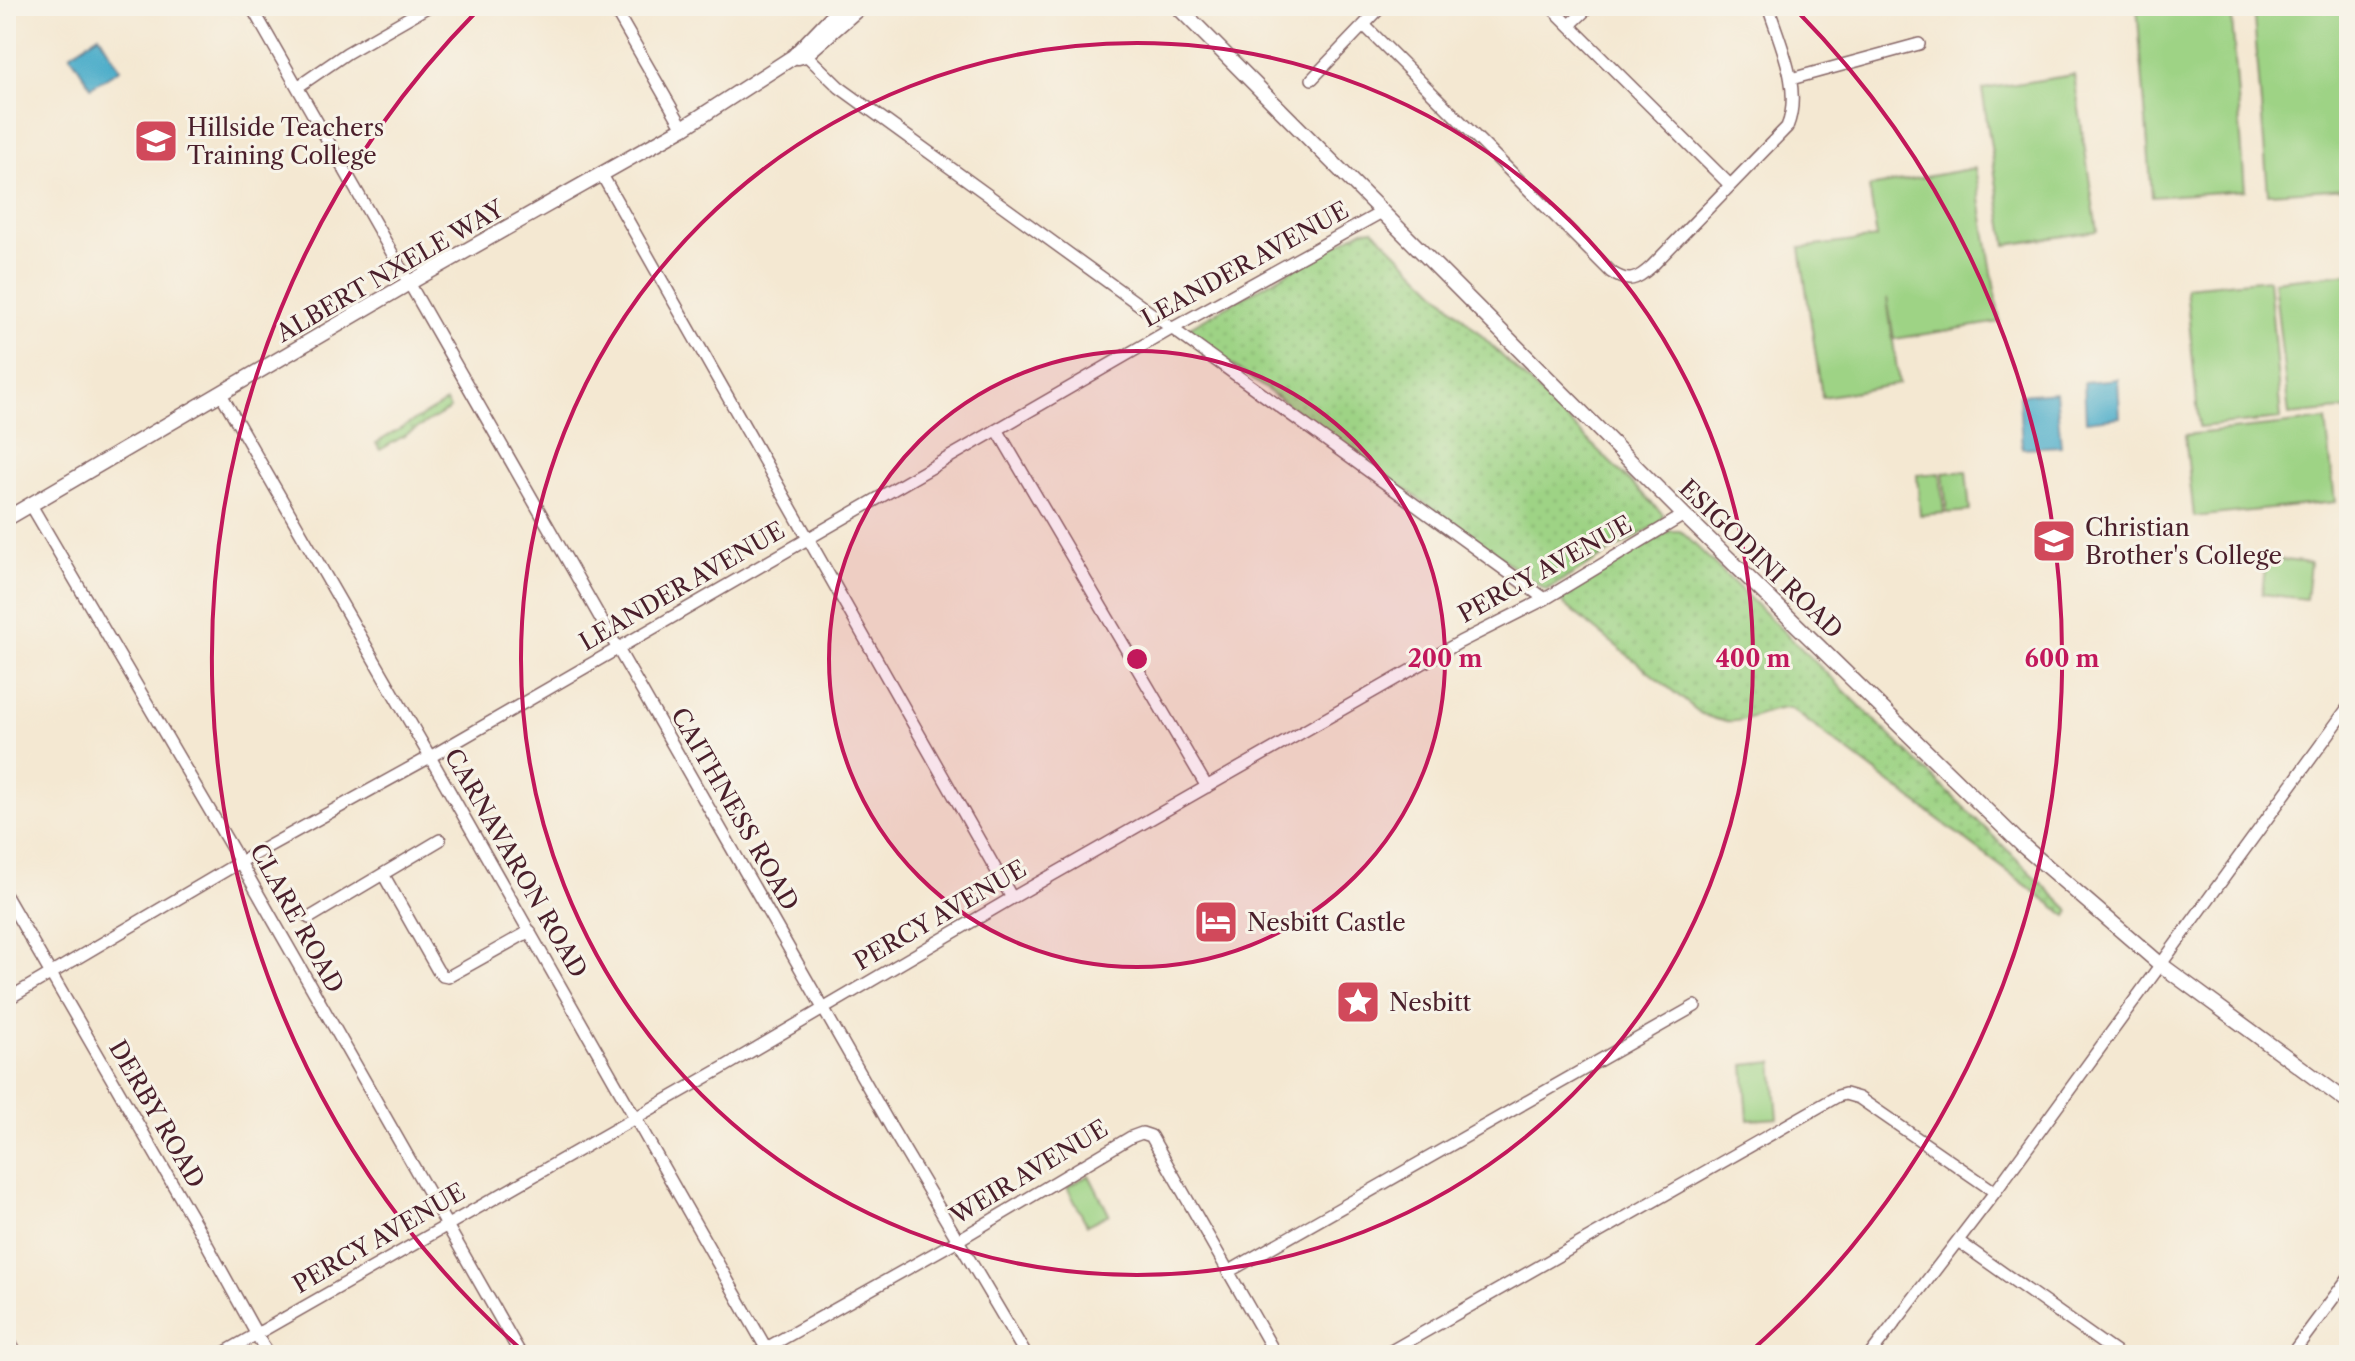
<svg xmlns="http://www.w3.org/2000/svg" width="2355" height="1361" viewBox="0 0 2355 1361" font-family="'Libre Caslon Text',serif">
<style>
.grass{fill:url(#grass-dots);stroke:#747958;stroke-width:2}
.pitch{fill:#9ed385;stroke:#747958;stroke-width:2}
.water{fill:#4aacc9;stroke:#4a667a;stroke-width:2}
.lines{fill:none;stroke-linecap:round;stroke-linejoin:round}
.street-casing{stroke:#866565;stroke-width:14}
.secondary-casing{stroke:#866565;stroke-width:17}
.street{stroke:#fff;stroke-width:11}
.secondary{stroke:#fff;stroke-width:14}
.ring{fill:none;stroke:#c2185b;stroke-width:4}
.labels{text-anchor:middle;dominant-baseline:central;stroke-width:6;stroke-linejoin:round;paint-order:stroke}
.poi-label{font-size:24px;fill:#4a1f2b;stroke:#f7f3e8;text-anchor:start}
.street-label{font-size:24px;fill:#4a1f2b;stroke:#f7f3e8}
.centre{fill:#c2185b;stroke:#f7f3e8;stroke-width:4}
.ring-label{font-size:24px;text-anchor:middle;font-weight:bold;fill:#c2185b;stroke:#f7f3e8;stroke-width:6;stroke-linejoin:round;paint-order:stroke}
</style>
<defs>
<pattern id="grass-dots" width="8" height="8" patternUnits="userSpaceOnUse" patternTransform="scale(2)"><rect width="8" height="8" fill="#9ed385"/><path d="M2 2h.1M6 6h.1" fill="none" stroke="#8ab573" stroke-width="1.8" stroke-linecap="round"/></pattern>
</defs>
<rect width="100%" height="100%" fill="#f7f3e8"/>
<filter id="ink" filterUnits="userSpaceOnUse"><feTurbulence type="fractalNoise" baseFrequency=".0125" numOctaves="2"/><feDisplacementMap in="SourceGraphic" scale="16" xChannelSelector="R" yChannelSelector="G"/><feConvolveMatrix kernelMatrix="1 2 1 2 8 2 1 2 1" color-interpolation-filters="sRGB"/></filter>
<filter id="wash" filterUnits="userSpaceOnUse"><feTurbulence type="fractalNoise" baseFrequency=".006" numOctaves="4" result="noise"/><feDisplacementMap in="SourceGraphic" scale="32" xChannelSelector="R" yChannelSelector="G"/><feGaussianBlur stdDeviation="1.8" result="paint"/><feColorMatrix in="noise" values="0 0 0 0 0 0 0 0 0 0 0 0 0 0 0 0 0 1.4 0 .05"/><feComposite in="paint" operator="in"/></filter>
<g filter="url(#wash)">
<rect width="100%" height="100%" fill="#f4e8d2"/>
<path class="grass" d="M1373 229 1663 514 1661 522 1546 590 1189 334 1190 327 1363 230Z
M446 402 450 409 380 450 376 443Z
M1669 531H1680L1688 538 2070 911 2067 916 1790 708C1751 709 1742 734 1700 713L1560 601 1562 595Z"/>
<path class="pitch" d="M2137 6H2231L2245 190 2152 197Z
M2253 6H2346L2349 31V188L2268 193Z
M2074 75 2097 231 2006 245 1982 89Z
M1975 168 2000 322 1894 339 1887 298 1899 384 1822 397 1800 248 1877 238 1869 187Z
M2349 273V409L2289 415 2274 281Z
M2269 279 2281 419 2199 427 2186 287Z
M2326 420 2335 502 2194 517 2185 435Z
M1966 471 1970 511 1947 513 1943 473Z
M1940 473 1944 513 1920 515 1917 475Z
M2266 558 2310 563 2306 599 2262 594Z
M1773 1062 1778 1118 1748 1120 1744 1065Z
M1089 1175 1109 1214 1087 1225 1067 1187Z"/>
<path class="water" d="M99 35 120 69 91 87 70 54Z
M2118 379 2120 417 2086 421 2084 382Z
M2056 392 2061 446 2022 448 2019 395Z"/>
</g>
<g filter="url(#ink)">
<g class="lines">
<g class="street-casing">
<path id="street" d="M251 6 892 1129 1026 1355
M613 6 683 128
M1550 6 1729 184
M1364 25 1611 272C1628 284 1637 280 1652 266L1787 127C1803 89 1779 42 1768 6
M1570 25 1590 6
M800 49 839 87 1545 599
M1312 79 1382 6
M1791 79 1919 44
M299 86 347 53 429 6
M602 175 1012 898
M221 394 430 757 770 1355
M998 431 1207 787
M31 505 240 862 521 1355
M383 874 438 971 443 976 448 977 530 931
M6 896 198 1228 268 1355
M309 918 440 840
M6 1000 240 862 430 757 1173 328 1382 212
M1958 1241 2119 1355
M1228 1272 1695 1006
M6 1335 17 1355
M220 1355 726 1066 1012 898 1460 642 1545 599 1684 515
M754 1355 960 1239 1131 1137 1142 1133 1151 1136 1276 1355
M1384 1355 1838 1096 1845 1094 1859 1098 1995 1192
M1870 1355 1995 1192 2349 706
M2291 1355 2349 1277"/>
</g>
<g class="secondary-casing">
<path id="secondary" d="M1177 6 1684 515 2022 845 2160 964 2349 1103
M798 57 805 55 861 6
M6 519 409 283 683 128 793 57 842 6"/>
</g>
<use href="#street" class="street"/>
<use href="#secondary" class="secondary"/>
</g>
</g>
<circle cx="1137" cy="659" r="308" fill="#c2185b" fill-opacity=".12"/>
<g class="ring">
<circle cx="1137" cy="659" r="308"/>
<circle cx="1137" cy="659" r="616"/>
<path d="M524 1352A925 925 0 0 1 477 11M1797 11A925 925 0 0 1 1750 1352"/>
</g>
<defs>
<g id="university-square" transform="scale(2.3)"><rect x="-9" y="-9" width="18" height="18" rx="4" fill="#d1495b" stroke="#f7f3e8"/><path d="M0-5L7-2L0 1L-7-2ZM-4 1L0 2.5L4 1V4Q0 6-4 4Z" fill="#fff"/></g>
<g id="school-square" transform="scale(2.3)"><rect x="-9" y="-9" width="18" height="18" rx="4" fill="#d1495b" stroke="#f7f3e8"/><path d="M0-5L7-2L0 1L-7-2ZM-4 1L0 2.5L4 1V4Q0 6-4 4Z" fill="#fff"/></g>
<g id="hotel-square" transform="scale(2.3)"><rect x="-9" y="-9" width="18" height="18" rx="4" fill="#d1495b" stroke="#f7f3e8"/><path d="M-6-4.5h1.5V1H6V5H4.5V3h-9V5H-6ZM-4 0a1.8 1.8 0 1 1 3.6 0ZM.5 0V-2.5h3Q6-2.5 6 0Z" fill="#fff"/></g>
<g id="sight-square" transform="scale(2.3)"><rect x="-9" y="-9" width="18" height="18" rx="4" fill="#d1495b" stroke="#f7f3e8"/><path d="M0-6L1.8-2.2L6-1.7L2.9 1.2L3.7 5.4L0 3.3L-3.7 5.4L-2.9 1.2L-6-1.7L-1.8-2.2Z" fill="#fff"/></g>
</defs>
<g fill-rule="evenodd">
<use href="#university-square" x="156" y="141"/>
<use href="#school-square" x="2054" y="541"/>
<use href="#hotel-square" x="1216" y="922"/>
<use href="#sight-square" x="1358" y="1002"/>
</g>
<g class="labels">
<g class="poi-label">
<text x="187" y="127">Hillside Teachers<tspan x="187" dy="28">Training College</tspan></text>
<text x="2085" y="527">Christian<tspan x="2085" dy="28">Brother's College</tspan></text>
<text x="1247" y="922">Nesbitt Castle</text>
<text x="1389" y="1002">Nesbitt</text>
</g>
<g class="street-label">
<text transform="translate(1245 264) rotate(-29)">LEANDER AVENUE</text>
<text transform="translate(390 271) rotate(-30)">ALBERT NXELE WAY</text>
<text transform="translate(1761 559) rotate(44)">ESIGODINI ROAD</text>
<text transform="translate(1545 569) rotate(-29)">PERCY AVENUE</text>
<text transform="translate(682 586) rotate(-30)">LEANDER AVENUE</text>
<text transform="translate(735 809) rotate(60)">CAITHNESS ROAD</text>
<text transform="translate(516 863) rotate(60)">CARNAVARON ROAD</text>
<text transform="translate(940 915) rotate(-30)">PERCY AVENUE</text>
<text transform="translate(297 918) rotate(61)">CLARE ROAD</text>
<text transform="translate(157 1114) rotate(60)">DERBY ROAD</text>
<text transform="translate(1029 1172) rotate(-31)">WEIR AVENUE</text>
<text transform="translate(379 1238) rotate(-30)">PERCY AVENUE</text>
</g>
</g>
<circle cx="1137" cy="659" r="12" class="centre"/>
<g class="ring-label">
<text x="1445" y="667">200 m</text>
<text x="1753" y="667">400 m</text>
<text x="2062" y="667">600 m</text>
</g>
<rect width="2355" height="1361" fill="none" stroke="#f7f3e8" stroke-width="32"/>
</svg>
